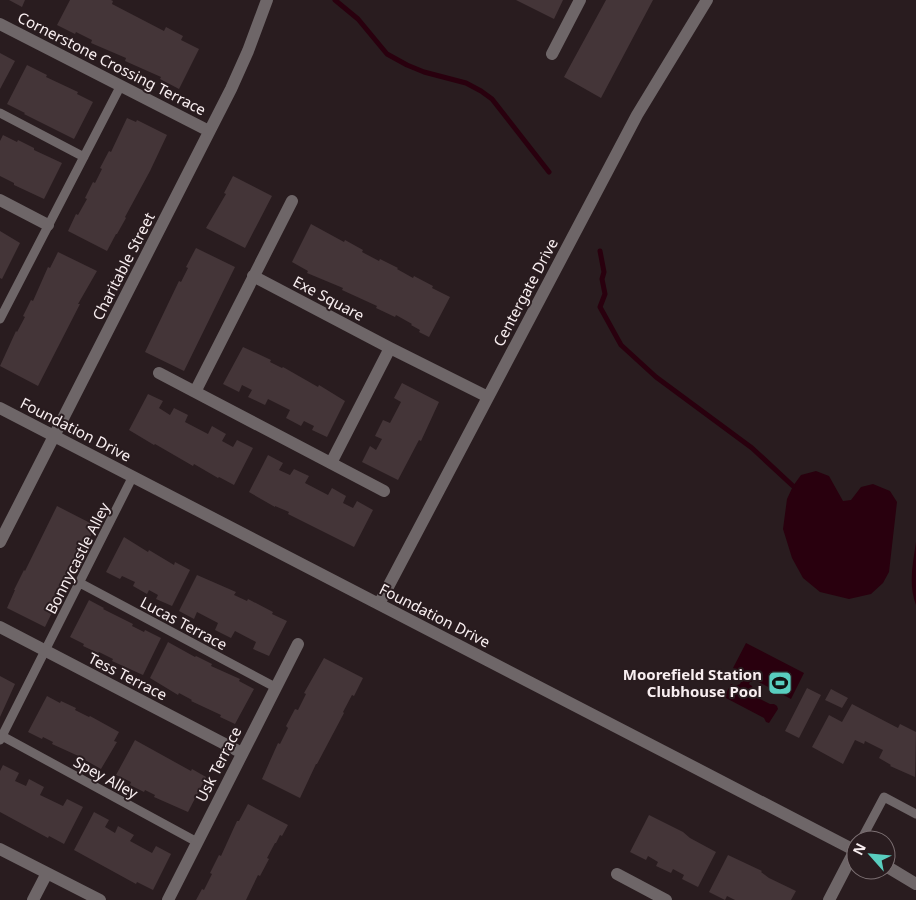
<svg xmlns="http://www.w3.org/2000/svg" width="916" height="900" viewBox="0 0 916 900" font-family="'Noto Sans',sans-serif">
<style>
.water{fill:#29000e}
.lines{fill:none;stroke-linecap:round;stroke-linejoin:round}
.stream{stroke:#29000e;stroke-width:5}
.building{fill:#443538}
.lane{stroke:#6e6668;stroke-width:9}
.street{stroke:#6e6668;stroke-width:12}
.labels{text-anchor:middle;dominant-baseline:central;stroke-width:4;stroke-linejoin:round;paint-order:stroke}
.street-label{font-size:15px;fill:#f8eef0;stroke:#291c1f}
.poi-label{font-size:15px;font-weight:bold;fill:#f8eef0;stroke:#291c1f;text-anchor:end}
</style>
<rect width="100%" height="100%" fill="#291c1f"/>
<path class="water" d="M816 471 829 476 843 501 851 500 861 487 873 484 890 491 897 502 889 572 883 583 871 594 849 599 820 592 803 578 792 558 783 529 787 499 793 486 801 475Z
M916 542V605C908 584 913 563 916 542Z
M746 643 804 673 791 699 755 680 750 682 749 684 752 686 754 691 752 695 770 704H774L777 706 778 709 769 723 766 722 764 718 724 697 731 684 735 686 740 684 743 678 741 673 733 668Z"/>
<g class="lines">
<path class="stream" d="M335 0 358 19 387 54 407 65 424 72 466 83 481 91 492 99 549 172
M600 251 604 272 602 279 605 294 600 307 621 345 656 377 752 448 793 486"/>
</g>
<path class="building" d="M9 0H25L22 7Z
M70 0H111L113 1 112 4 164 31 166 27 183 36 181 40 199 49 179 89 160 79 161 77 125 61 126 58 91 43 92 40 76 32 75 34 57 25Z
M516 0H563L554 19Z
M606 0H653L601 98 564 77Z
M0 53 15 61 0 89Z
M27 65 47 75 46 77 78 92 77 94 93 102 74 139 24 114 25 113 7 104Z
M127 118 136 122 137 120 167 135 150 171 125 217 126 218 117 234H116L107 251 68 231 76 214 78 215 87 199 85 198 93 182 95 183 102 169 100 168 109 151 111 152Z
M3 135 17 142 18 140 34 148V150L62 163 44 199 14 185V183L0 176V141Z
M233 176 272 196 245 248 206 228 226 194 224 193Z
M311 224 344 242 345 240 363 250 362 252 379 261 380 259 398 268 397 269 413 278 414 276 433 286 432 288 450 297 429 337 419 332 420 330 411 325 412 324 396 315 395 317 376 308 377 306 342 290 343 288 307 273 308 271 292 262Z
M0 231 20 243 2 279 0 278Z
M196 248 235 267 184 371 145 352 179 281 181 282 188 268 186 267Z
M58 252 97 271 78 304H80L38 386 0 366 16 331 17 332 25 317 23 316 31 300 33 301 48 267 50 268Z
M243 347 271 360 270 362 282 368 283 367 318 387 319 385 345 401 327 437 312 430 314 426 304 421 301 426 286 418 290 410 268 399 265 405 248 397 252 390 242 385 239 392 223 384Z
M402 383 439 402 421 441 419 440 398 480 362 462 370 446 376 450 382 439 375 436 383 420 390 423 401 402 394 398Z
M148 394 163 401 159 408 170 415 174 408 188 415 185 422 208 434 212 426 226 434 222 441 233 447 237 440 253 448 234 485 219 477 218 478 194 464 193 466 155 444 154 445 129 430Z
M268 455 283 463 279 470 290 475 294 469 309 476 305 483 328 495 332 488 346 496 343 503 353 508 357 501 373 510 354 547 288 514 289 512 275 506V507L249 492Z
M57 506 96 526 87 543 89 544 80 561 79 560 62 594H61L45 627 7 608 15 590H14L24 570 25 571Z
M124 537 148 552 149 550 174 565 175 562 190 570 172 606 156 599 158 595 149 590 147 594 133 586 135 582 122 576 120 579 106 572Z
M197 575 236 592 234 595 247 601 248 599 273 612 272 614 287 621 269 656 253 649 256 642 235 631 231 638 215 630 218 623 197 612 194 619 179 611Z
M89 600 104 608 103 609 133 624 132 626 144 632 145 630 161 638 143 675 112 661 113 659 99 652 98 653 83 646 84 644 70 637Z
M168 642 195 657 196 656 212 664 211 666 240 679 239 681 254 689 235 724 220 717 221 715 191 701 192 700 179 693 178 695 150 678Z
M324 658 363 678 354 696 352 695 343 712 344 713 317 764H316L300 798 262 779 278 743 280 744 288 728 286 726 295 709 298 710 306 694 304 693Z
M0 676 15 684 0 717Z
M807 688 821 695 799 738 785 731Z
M831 689 848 698 842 708 825 700Z
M47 696 60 703 61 701 76 708 75 710 89 717 90 716 119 732 114 741 117 742 101 769 85 760V759L52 744 53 742 43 737 42 739 28 732Z
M852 704 898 728 900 724 916 732 915 777 890 766 891 765 879 758 883 750 865 741 864 744 855 740 843 764 812 747 829 715 842 722Z
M135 740 191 771 192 769 206 777 188 812 154 797 155 795 145 790 144 792 130 785 131 782 116 775Z
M3 765 19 773 15 781 26 786 29 779 44 787 40 795 63 806 67 799 83 807 64 844 49 836 48 838 0 812V771Z
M248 804 288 825 282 836 280 835 276 843H275L267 858 269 859 260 876 258 875 246 900H196L202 889 204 890 212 874 210 873 219 855 221 856 237 821H239Z
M94 812 109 820 105 827 115 833 118 826 134 835 130 841 152 853 156 846 171 854 153 890 137 882 136 884 74 850Z
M649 815 683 832 690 838 716 852 698 887 682 879 684 875 673 869 671 873 656 866 658 862 648 856 646 860 630 852Z
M728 855 762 871 761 872 769 878 796 891 791 900H735L727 896 725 900 709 892Z"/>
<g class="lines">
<path class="lane" d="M0 113 84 157
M0 319 120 87
M80 583 275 687
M2 736 197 842
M0 740 133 476
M861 840 884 797 916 814"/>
<path class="street" d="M0 24 209 131
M552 54 580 0
M0 200 48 225
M253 276 390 348 488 397
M159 373 384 491
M195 392 292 201
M0 408 856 851
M331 463 390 348
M0 542 231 89 248 51 267 0
M379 604 637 115 707 0
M0 627 242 753
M0 849 100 900
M886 866 916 884
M617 874 666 900
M33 900 47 873
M168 900 298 644
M829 900 855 850"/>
</g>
<defs>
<g id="stadium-square" transform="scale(1.25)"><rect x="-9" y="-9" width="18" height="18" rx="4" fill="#59cebf" stroke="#291c1f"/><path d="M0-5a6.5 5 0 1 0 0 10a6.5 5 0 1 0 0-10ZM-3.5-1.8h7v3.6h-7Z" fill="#111"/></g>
</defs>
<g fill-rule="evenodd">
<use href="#stadium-square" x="780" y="683"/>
</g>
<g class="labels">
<g class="street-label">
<text transform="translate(112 63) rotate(27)">Cornerstone Crossing Terrace</text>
<text transform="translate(123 266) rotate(-63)">Charitable Street</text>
<text transform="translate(525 292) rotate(-62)">Centergate Drive</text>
<text transform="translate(329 298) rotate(28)">Exe Square</text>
<text transform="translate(76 429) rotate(27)">Foundation Drive</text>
<text transform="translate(77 558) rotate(-63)">Bonnycastle Alley</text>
<text transform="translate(435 615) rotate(27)">Foundation Drive</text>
<text transform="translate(184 623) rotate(28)">Lucas Terrace</text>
<text transform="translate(128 676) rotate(27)">Tess Terrace</text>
<text transform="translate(218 764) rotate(-63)">Usk Terrace</text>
<text transform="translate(106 777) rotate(29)">Spey Alley</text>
</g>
<g class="poi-label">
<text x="762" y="674">Moorefield Station<tspan x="762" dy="17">Clubhouse Pool</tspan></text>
</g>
</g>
<g transform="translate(871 855) rotate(297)"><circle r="24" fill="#291c1f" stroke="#7c7073"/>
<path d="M0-4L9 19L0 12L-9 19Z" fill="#59cebf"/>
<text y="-8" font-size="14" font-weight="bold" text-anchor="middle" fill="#f8eef0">N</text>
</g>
</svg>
